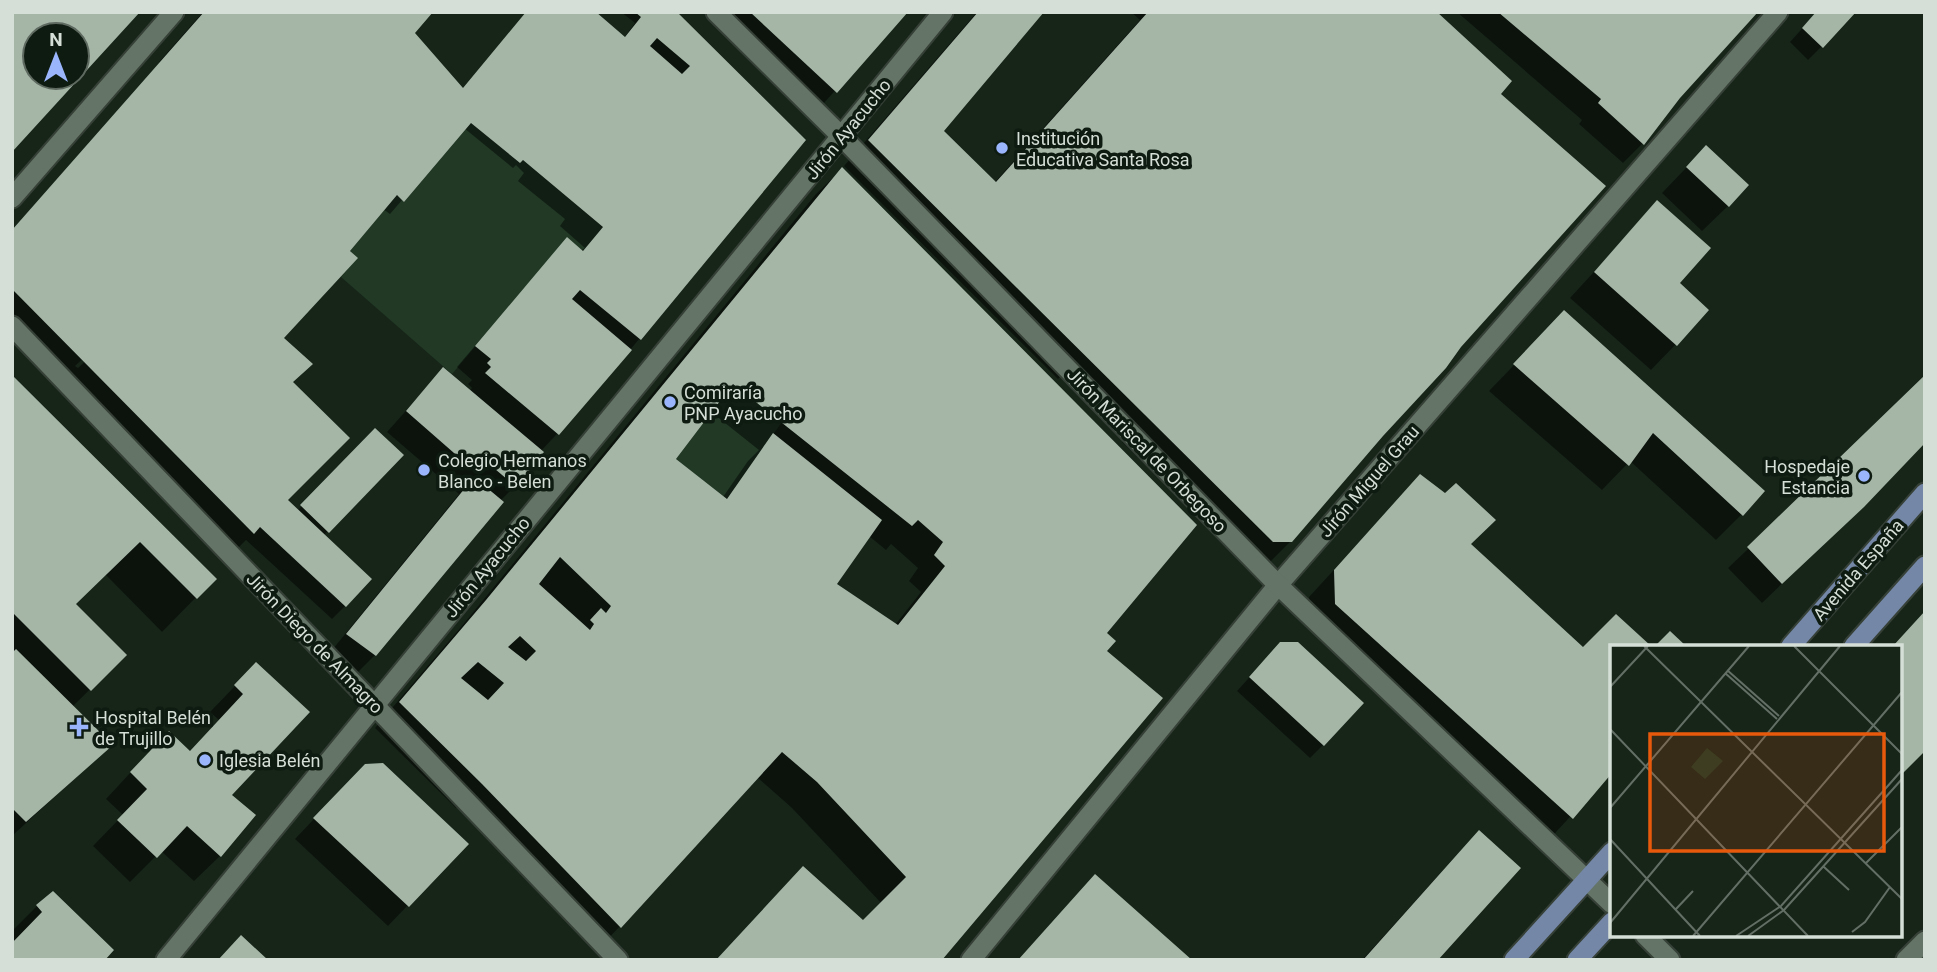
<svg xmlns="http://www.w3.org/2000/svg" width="1937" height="972" viewBox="0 0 1937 972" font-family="Roboto,sans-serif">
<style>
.green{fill:#213925}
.shadow{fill:#0007;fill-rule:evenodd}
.building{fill:#a5b6a7;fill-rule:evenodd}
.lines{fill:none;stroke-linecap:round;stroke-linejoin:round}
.minor-casing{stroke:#364037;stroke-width:23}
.tertiary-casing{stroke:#364037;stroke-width:23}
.primary-casing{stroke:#364037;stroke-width:23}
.minor{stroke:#647466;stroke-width:19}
.tertiary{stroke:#647466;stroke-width:19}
.primary{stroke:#7487a7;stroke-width:19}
.poi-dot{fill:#9bb5fd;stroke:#0e1b10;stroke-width:2.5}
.labels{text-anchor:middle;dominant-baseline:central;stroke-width:7;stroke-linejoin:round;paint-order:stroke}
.street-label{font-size:18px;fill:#d6dfd7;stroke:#0e1b10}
.poi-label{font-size:18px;fill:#d6dfd7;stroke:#0e1b10;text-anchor:start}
.inset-road{fill:none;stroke:#636f65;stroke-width:2}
.view{fill:#e8590c;fill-opacity:0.15;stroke:#e8590c;stroke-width:3.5}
.inset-edge{fill:none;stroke:#d6dfd7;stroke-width:3.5}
</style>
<rect width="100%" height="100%" fill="#172519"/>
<path class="green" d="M471 123 520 163 523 160 603 227 583 251 567 238 452 374 341 277 357 258 350 251 397 195 404 202Z
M733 384 782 422 727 499 676 459Z"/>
<path class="shadow" d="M203 12H430L413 33 463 90 624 38 635 23 621 12H674L804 140 587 402 540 452 515 486 500 501 375 655 355 675 328 655 459 494 387 432 443 369 469 391 472 388 468 384 472 380 457 367 526 286 585 248 560 226 565 219 518 181 524 173 516 165 513 168 464 128 390 214 383 209 348 250 281 338 291 383 285 500 297 511 375 431 401 456 323 536 345 606 332 619 246 540 233 553 200 521 207 514 148 456 32 361 12 340V230L161 64 159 62ZM92 350 95 352 78 368 75 366Z
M722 12H905L816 112Z
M977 12H1042L942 131 994 183 1140 20 1131 12H1435L1489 103 1382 435 1291 541 1265 567 1158 466 1153 472 1122 442 1127 436 1064 373 1058 379 844 166Z
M1457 12H1756L1679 97 1643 143 1623 163 1579 124 1582 120Z
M1817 12 1822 46 1808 60 1790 42Z
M1706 147 1728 206 1702 231 1662 193Z
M842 169 1104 633 1105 651 997 893 717 960 863 923 882 904 792 808 758 778 607 940 468 796 456 808 375 728 461 627 816 194ZM710 411 759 450 748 461 723 497 674 459ZM869 536 886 550 891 544 918 568 909 581 921 592 895 625 834 584Z
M1613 251 1677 284 1676 344 1651 370 1570 298Z
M1564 313 1742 514 1716 540 1630 461 1602 490 1489 391Z
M12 377 214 579 162 632 105 574 74 604 125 655 72 707 111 745 12 836Z
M1829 472 1841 527 1762 603 1728 568Z
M1420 476 1469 544 1583 649 1616 616 1648 646H1612V771L1546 843 1311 630 1309 597Z
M1267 658 1323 745 1310 758 1237 691Z
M256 664 229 795 254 815 220 856 194 881 161 851 130 882 93 846 123 815 106 799 143 759 189 753 219 720 210 712Z
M345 786 466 844 388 926 295 839Z
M1479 833 1436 960H1362L1454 858Z
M1095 877 1189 960H1018Z
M37 906 102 960H12V931Z"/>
<path class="building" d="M12 12H140L12 152ZM35 35H77V77H35Z
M204 12H433L415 33 463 88 526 12H596L625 37 641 17 635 12H677L806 140 641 340 580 290 572 299 632 350 559 435 485 373 491 367 487 363 491 359 475 346 567 237 583 251 603 227 523 160 520 163 471 123 404 202 397 195 350 251 358 258 284 338 313 364 293 382 350 438 288 500 372 579 346 607 260 527 254 534 12 289V230ZM657 38 690 66 682 74 650 46Z
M750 12H908L837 93Z
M978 12H1044L944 131 996 182 1148 12H1437L1512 81 1501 94 1606 186 1461 347 1446 368 1383 436 1292 542H1273L868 140Z
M1498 12H1758L1680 98 1644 145 1598 103 1601 99Z
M1816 12H1856L1823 48 1802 28Z
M1706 145 1749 185 1729 207 1686 167Z
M842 167 1197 525 1107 633 1116 641 1107 651 1163 698 942 960H716L803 866 863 920 906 877 817 782 782 752 621 928 482 784 399 702 486 600ZM733 384 912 526 918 520 943 542 934 555 945 566 898 625 837 584 882 520 773 433 727 499 676 459ZM560 557 611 606 606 613 601 608 590 620 594 624 590 630 539 584ZM520 636 536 651 526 661 508 647ZM478 662 504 683 488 700 461 678Z
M1657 200 1711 248 1680 283 1709 310 1677 346 1594 272Z
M1564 310 1765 491 1743 516 1653 433 1629 466 1513 364Z
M443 367 544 452 516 487 488 463 478 474 406 411Z
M12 375 217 579 197 599 140 542 76 604 127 655 91 691 14 614 12 615Z
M1925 375V443L1864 507 1782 584 1747 547Z
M375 428 404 455 329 533 300 505Z
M1420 474 1445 493 1456 483 1496 520 1471 544 1583 647 1616 614 1651 646H1612V773L1573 819 1335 604 1334 570Z
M474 477 504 502 376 656 346 634Z
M1925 611V751L1900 776V647L1893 646Z
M1670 631 1686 646H1660L1657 644Z
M1280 642H1298L1364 703 1324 746 1249 677Z
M16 649 113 745 26 822 12 808V653Z
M256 662 310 712 232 795 256 815 221 857 187 826 157 858 117 820 147 789 130 772 169 731 190 751 243 694 234 685Z
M383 763 469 844 409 907 313 818 365 764Z
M1479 830 1521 868 1438 960H1363Z
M1095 874 1192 960H1018Z
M53 891 114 950 105 960H12V943L42 912 36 905Z
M241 935 268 960H218Z"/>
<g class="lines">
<g class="minor-casing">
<path id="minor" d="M166 960 943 12
M971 960 1278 585 1778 12
M1906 960 1925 941"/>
</g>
<g class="tertiary-casing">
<path id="tertiary" d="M716 12 842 137 1278 585 1612 904
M12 198 174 12
M12 326 618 960
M1645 935 1670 960"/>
</g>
<g class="primary-casing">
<path id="primary" d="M1791 646 1925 493
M1854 646 1925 566
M1514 960 1612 852
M1577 960 1612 922"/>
</g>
<use href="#minor" class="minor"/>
<use href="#tertiary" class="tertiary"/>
<use href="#primary" class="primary"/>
</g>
<g class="poi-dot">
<circle cx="1002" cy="148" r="7"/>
<circle cx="670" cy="402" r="7"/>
<circle cx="424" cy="470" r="7"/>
<circle cx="1864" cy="476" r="7"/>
<path d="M75.5 716.5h7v7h7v7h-7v7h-7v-7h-7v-7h7z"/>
<circle cx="205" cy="760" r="7"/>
</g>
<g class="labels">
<g class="street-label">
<text transform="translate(848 129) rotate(-51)">Jirón Ayacucho</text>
<text transform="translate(1147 450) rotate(46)">Jirón Mariscal de Orbegoso</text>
<text transform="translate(1369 481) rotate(-49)">Jirón Miguel Grau</text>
<text transform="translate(487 567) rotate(-51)">Jirón Ayacucho</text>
<text transform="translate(1858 570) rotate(-49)">Avenida España</text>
<text transform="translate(315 643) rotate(46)">Jirón Diego de Almagro</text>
</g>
<g class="poi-label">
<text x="1016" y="138">Institución<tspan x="1016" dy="21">Educativa Santa Rosa</tspan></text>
<text x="684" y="392">Comiraría<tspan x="684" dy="21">PNP Ayacucho</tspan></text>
<text x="438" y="460">Colegio Hermanos<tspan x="438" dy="21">Blanco - Belen</tspan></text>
<text x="1850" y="466" text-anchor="end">Hospedaje<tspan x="1850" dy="21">Estancia</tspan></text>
<text x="95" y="717">Hospital Belén<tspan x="95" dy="21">de Trujillo</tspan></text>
<text x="219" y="760">Iglesia Belén</text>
</g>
</g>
<g transform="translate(1610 645)">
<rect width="292" height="292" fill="#172519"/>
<path d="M97 103 113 116 95 134 81 122Z" fill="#213925"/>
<path class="inset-road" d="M34 1 292 254M184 1 292 109M117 25 169 71M115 28 167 74M0 42 38 1M0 84 198 291M0 163 139 1M0 194 90 291M256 218 292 182M214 222 239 245M66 264 83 246M0 278 230 1M242 287 255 277 280 242M83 291 292 47M126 291 171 261 292 125M138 291 174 265 292 134"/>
<path class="view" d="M40 89H274V206H40Z"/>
<rect width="292" height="292" class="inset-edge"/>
</g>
<rect width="1937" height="972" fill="none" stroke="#d6dfd7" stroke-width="28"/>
<g transform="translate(56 56)"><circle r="33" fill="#0e1b10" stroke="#5e6960" stroke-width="2"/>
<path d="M0-5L12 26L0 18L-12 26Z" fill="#9bb5fd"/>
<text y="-10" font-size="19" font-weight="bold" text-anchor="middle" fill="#d6dfd7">N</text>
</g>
</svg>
